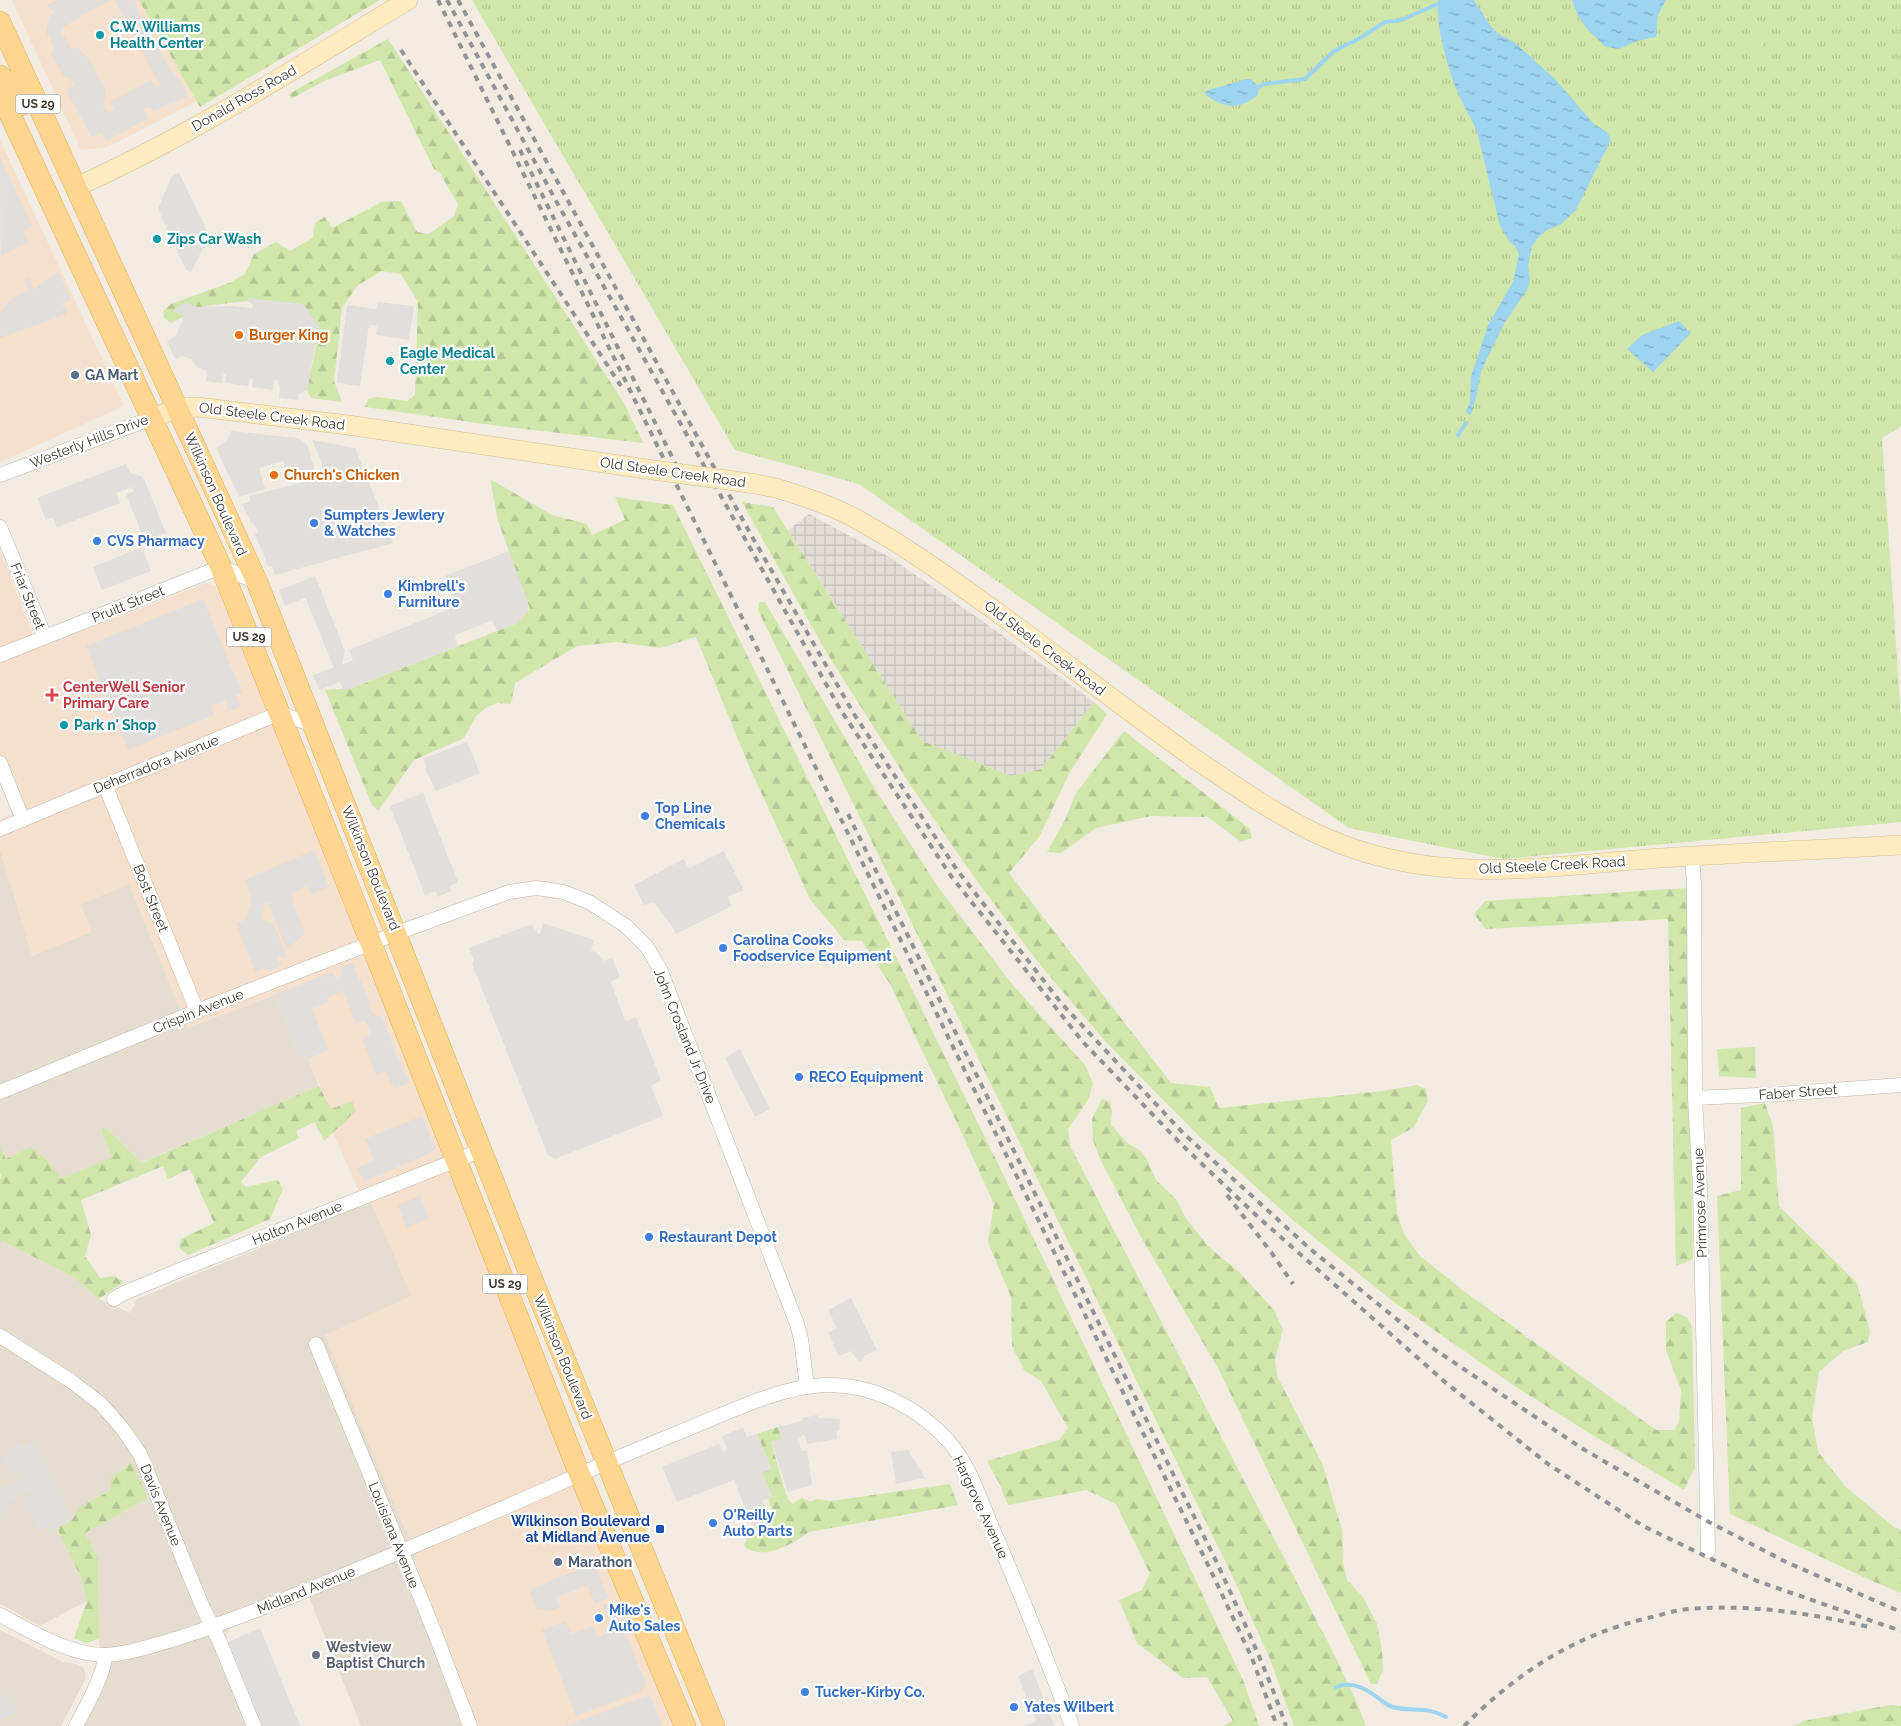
<svg xmlns="http://www.w3.org/2000/svg" width="1901" height="1726" viewBox="0 0 1901 1726" font-family="Raleway,sans-serif">
<style>
.residential{fill:#e5ddd0}
.commercial{fill:#f4e0cc}
.industrial{fill:url(#industrial-grid)}
.grass{fill:url(#grass-tufts)}
.forest{fill:url(#forest-firs)}
.park{fill:#d0e6aa}
.parking{fill:#e1dedb}
.water{fill:url(#water-ripples)}
.lines{fill:none;stroke-linecap:round;stroke-linejoin:round}
.stream{stroke:#9dd4ef;stroke-width:4}
.street-casing{stroke:#bfb5a8;stroke-width:15}
.secondary-casing{stroke:#d5be94;stroke-width:20}
.primary-casing{stroke:#e2b05f;stroke-width:22}
.street{stroke:#fff;stroke-width:14}
.secondary{stroke:#feeabf;stroke-width:19}
.primary{stroke:#fed58e;stroke-width:21}
.rail{stroke:#939393;stroke-width:4;stroke-dasharray:6 6;stroke-linecap:butt}
.secondary-bridge-casing{stroke:#d5be94;stroke-width:20;stroke-linecap:butt}
.secondary-bridge{stroke:#feeabf;stroke-width:19}
.culture-dot{fill:#0f9aa8;stroke:#fff;stroke-width:2}
.food-dot{fill:#e8710a;stroke:#fff;stroke-width:2}
.service-dot{fill:#5c6f8a;stroke:#fff;stroke-width:2}
.shop-dot{fill:#3f7fe0;stroke:#fff;stroke-width:2}
.health-dot{fill:#e0444e;stroke:#fff;stroke-width:2}
.transit-dot{fill:#1a4fb4;stroke:#fff;stroke-width:2}
.worship-dot{fill:#6b7280;stroke:#fff;stroke-width:2}
.labels{text-anchor:middle;dominant-baseline:central;stroke-width:4.5;stroke-linejoin:round;paint-order:stroke}
.shield{fill:#fff;stroke:#7b7670;stroke-width:1}
.shield-label{font-size:12px;font-weight:bold;fill:#423b33}
.culture-label{font-size:14px;font-weight:bold;fill:#0d838f;stroke:#fff;text-anchor:start}
.street-label{font-size:14px;fill:#423b33;stroke:#fff}
.food-label{font-size:14px;font-weight:bold;fill:#c56008;stroke:#fff;text-anchor:start}
.service-label{font-size:14px;font-weight:bold;fill:#4e5e75;stroke:#fff;text-anchor:start}
.shop-label{font-size:14px;font-weight:bold;fill:#366cbe;stroke:#fff;text-anchor:start}
.health-label{font-size:14px;font-weight:bold;fill:#be3a42;stroke:#fff;text-anchor:start}
.transit-label{font-size:14px;font-weight:bold;fill:#164399;stroke:#fff;text-anchor:end}
.worship-label{font-size:14px;font-weight:bold;fill:#5b616d;stroke:#fff;text-anchor:start}
</style>
<defs>
<pattern id="industrial-grid" width="8" height="8" patternUnits="userSpaceOnUse" patternTransform="scale(1.25)"><rect width="8" height="8" fill="#e3ddd7"/><path d="M0 4h8M4 0v8" fill="none" stroke="#c4bfb9"/></pattern>
<pattern id="grass-tufts" width="24" height="20" patternUnits="userSpaceOnUse" patternTransform="scale(1.25)"><rect width="24" height="20" fill="#d0e6aa"/><path d="M3 7l-1-3M5 7V3M7 7l1-3M15 17l-1-3M17 17v-4M19 17l1-3" fill="none" stroke="#b4c693"/></pattern>
<pattern id="forest-firs" width="22" height="20" patternUnits="userSpaceOnUse" patternTransform="scale(1.25)"><rect width="22" height="20" fill="#d0e6aa"/><path d="M5 1l3.5 6h-7zM16 11l3.5 6h-7z" fill="#b4c693"/></pattern>
<pattern id="water-ripples" width="26" height="14" patternUnits="userSpaceOnUse" patternTransform="scale(1.25)"><rect width="26" height="14" fill="#9dd4ef"/><path d="M2 4q2-2 4 0t4 0M15 11q2-2 4 0t4 0" fill="none" stroke="#82adc2"/></pattern>
</defs>
<rect width="100%" height="100%" fill="#f1ebe2"/>
<path class="residential" d="M0 849 32 956 91 932 80 904 129 884 188 1028 274 995 298 1054 308 1059 319 1086 140 1163 106 1128 101 1131 112 1157 61 1179 51 1164 6 1159 0 1147Z
M371 1201 412 1297 325 1335 361 1425 417 1556 415 1565 479 1726H361L309 1597 229 1629 227 1634 226 1639 260 1726H83L104 1689 99 1639 98 1559 85 1533 148 1498 110 1491 80 1507 72 1520 57 1528 81 1577 87 1601 40 1626 0 1604V1245L2 1241 72 1276 99 1299 130 1313 137 1299Z
M0 1630 63 1662 73 1663 84 1668 86 1678 61 1726H0Z"/>
<path class="commercial" d="M12 0H139L197 101 108 147 81 150Z
M0 140 124 406 0 462Z
M0 550 38 648 206 583 216 586 675 1726H479L415 1565 417 1556 361 1425 325 1335 411 1296 371 1201 357 1188 333 1132 356 1111 352 1102 331 1110 308 1059 298 1054 274 995 188 1028 129 884 81 904 91 932 32 956 0 849V820L12 814 0 784Z"/>
<path class="industrial" d="M809 514 891 558 981 620 1094 702 1041 769 1012 776 922 741 788 530Z"/>
<path class="grass" d="M472 0H1901V426L1882 438 1901 719V822L1503 859 1349 828 859 484 735 450Z"/>
<path class="forest" d="M139 0H380L200 107Z
M388 39 624 403 643 443 499 426 365 407 368 399 378 397 407 401 415 395 418 302 401 274 381 271 357 286 342 308 334 381 342 402 311 398 307 390 319 332 310 316 291 305 246 301 205 306 171 323 164 318 163 311 171 304 229 283 245 274 254 254 276 242 290 251 313 238 315 223 325 217 332 228 382 202 401 201 417 232 429 234 454 216 458 204 439 172 434 169 380 60 324 81 291 99 289 94Z
M490 479 552 515 587 524 592 535 625 520 615 497 673 505 1002 1172 1243 1680 1259 1726H1223L1233 1721 1207 1677 1183 1678 1137 1643 1119 1600 1142 1590 1150 1574 1116 1504 1086 1490 1008 1505 999 1483 987 1461 1059 1440 1068 1428 1041 1381 1024 1370 1012 1346 1011 1297 988 1242 994 1204 959 1127 890 984 862 941 844 940 810 899 749 766 696 637 661 648 617 642 577 646 515 683 511 704 498 703 487 707 476 716 464 738 414 760 378 811 372 805 325 690 352 688 497 631 518 623 530 609 498 521Z
M742 502 773 507 922 741 1012 776 1041 769 1094 702 1107 714 1070 772 1039 837 1009 873 1171 1083 1210 1087 1219 1108 1383 1091 1417 1085 1426 1089 1428 1101 1413 1128 1391 1140 1397 1213 1404 1234 1419 1255 1465 1292 1656 1430H1674L1679 1422 1681 1390 1666 1350V1322L1676 1313 1687 1317 1692 1326 1695 1467 1684 1490 1599 1439 1516 1387 1391 1300 1294 1221 1199 1136 1105 1041 1041 966 977 881 911 786 825 650Z
M759 602H765L875 789 938 887 1012 984 1085 1065 1093 1083 1088 1100 1068 1129 1070 1146 1331 1648 1358 1705 1366 1726H1294L1270 1659 1232 1575 758 610Z
M1124 731 1250 829 1252 838 1241 842 1208 817 1151 816 1096 828 1061 853 1047 852 1065 820 1076 793Z
M1687 888 1693 1259 1676 1266 1668 919 1486 929 1474 914 1485 901Z
M1755 1047 1756 1078 1719 1076 1717 1049Z
M319 1086 331 1109 352 1101 356 1111 324 1141 314 1122 296 1131 299 1138 261 1157 241 1182 246 1187 278 1180 283 1189 270 1219 188 1255 179 1248 181 1239 214 1223 190 1169 168 1179 163 1166 81 1200 91 1235 85 1256 100 1278 114 1276 124 1282 99 1299 72 1276 2 1241 0 1245V1179L2 1178 0 1173V1147L6 1159 31 1147 51 1164 61 1179 112 1157 101 1130 106 1128 141 1163Z
M1102 1099 1110 1102 1112 1112 1111 1125 1127 1143 1141 1151 1147 1160 1156 1180 1177 1200 1185 1217 1208 1246 1240 1273 1274 1310 1283 1330 1275 1359 1277 1376 1322 1463 1342 1530 1343 1563 1347 1580 1363 1597 1377 1624 1382 1652 1383 1670 1377 1684H1371L1219 1370 1141 1237 1100 1159 1093 1140 1092 1119Z
M1765 1103 1773 1126 1779 1206 1857 1283 1870 1331 1868 1342 1843 1351 1819 1372 1812 1417 1818 1452 1846 1487 1894 1527 1901 1530V1593L1870 1580 1730 1514 1717 1196 1741 1190V1108Z
M778 1427 782 1439 771 1442 787 1498 792 1504 802 1498 811 1502 816 1499 831 1501 950 1484 958 1505 809 1532C793 1544 762 1562 744 1546 749 1534 751 1528 763 1523L767 1512 772 1510 768 1499 772 1497 762 1472 771 1468 757 1434Z
M132 1463 148 1498 85 1533 98 1559 99 1639 86 1643 74 1638 87 1601 81 1577 57 1528 72 1520 80 1507 110 1491 111 1478Z
M1891 1705 1901 1706V1726H1793L1808 1720Z"/>
<path class="park" d="M1757 30 1763 34 1762 48 1757 58 1748 56 1746 45 1751 34Z"/>
<path class="parking" d="M57 0H110L60 29 71 48H78L88 58 105 88 106 94 103 105 106 111H113L114 109 110 102 151 80 156 88 159 87 160 85 115 0H135L138 12 155 41 159 43 161 54 174 75 179 79 188 96 154 111 149 107 143 109 149 118 106 141 101 132 92 137 66 90 74 85 70 78 64 76 51 55 55 48 46 32 50 15 53 14 54 11 46 6Z
M0 157 32 226 24 231 28 243 1 256Z
M179 173 214 245 203 248 191 272 186 270 158 209 171 177Z
M59 273 71 299 62 304 67 314 0 338V312L11 299 28 290 24 280 28 278 33 288 35 289 51 276Z
M247 298 303 304 319 326 307 390 299 394 298 400 279 398 280 389 277 379 274 381 273 390 252 387 253 379 250 377 248 386 226 383V373L223 375 222 383 206 381 207 371 198 367 191 359 182 356 175 359 167 341 176 336 183 319 182 315 172 311 186 302 197 307 232 306 252 308 253 305Z
M377 302 414 306 409 340 376 335 377 326 369 325 360 386 337 383 347 305 375 309 377 307Z
M231 431 298 438 308 446 316 475 289 482 283 461 259 468 265 489 239 497 216 448 226 442Z
M312 440 355 448 393 543 275 575 272 566H268L255 534 258 532 254 524 251 523 242 504 251 501 249 496 310 480 315 481 323 477 321 461Z
M126 464 130 473 141 476 144 479 166 533 145 541 126 494 134 491 131 487 116 493 120 503 57 527 53 517 46 520 37 498Z
M142 547 151 571 102 590 93 567Z
M509 551 530 609 518 623 497 631 492 620 456 635 455 637 458 646 344 691 340 682 319 690 313 675 333 668V666L306 599 304 598 285 606 279 590 315 576 345 651 342 663 344 664 353 660 349 650 457 606 445 576Z
M203 599 242 693 235 695 241 707 229 711 225 700 211 706 214 715 128 750 86 646Z
M467 742 480 773 436 791 425 769 426 766 423 759Z
M423 793 458 882 449 886 451 891 438 897 435 891 425 895 390 806Z
M314 850 329 887 311 895 307 886 292 893V900L305 933 287 950 268 902H265L261 919 274 925 287 958 278 956 277 958 280 966 268 971 266 968 255 972 236 924 246 919 251 902V895L245 880Z
M724 851 744 891 738 892 728 897 732 906 676 934 671 925 655 904 651 903 644 905 634 885 684 859 688 867 690 868Z
M543 923 594 940 591 951 596 952 604 961 612 958 620 977 612 981 611 983 625 1020 627 1021 636 1017 661 1080 651 1086 663 1116 555 1159 548 1155 472 964 474 960 469 948 532 924 538 934 541 932Z
M352 963 370 1002 371 1011 377 1016H382L397 1058 399 1059 409 1083 394 1089 386 1072 376 1075 362 1038 371 1034 365 1020 356 1024 343 991 327 997 328 1002 312 1008 328 1050 306 1060 298 1054 274 995 333 972 337 980 342 975V967Z
M740 1049 770 1109 755 1117 725 1058Z
M422 1116 435 1148 432 1152 363 1182 357 1168 374 1161 365 1139Z
M420 1196 429 1218 406 1227 398 1205Z
M851 1298 877 1350 864 1356V1359L859 1362 851 1351 839 1356 828 1333 837 1328 828 1310Z
M817 1415 819 1418 840 1419 839 1430 836 1431 837 1439 807 1444 805 1435H802L799 1439 801 1451 807 1450 812 1485 788 1492 771 1442 782 1438 778 1427 801 1421 803 1418Z
M743 1428 747 1437 757 1434 771 1469 762 1472 772 1497 762 1501 767 1512 763 1523 753 1527 734 1480 677 1502 662 1467 719 1444 723 1453 727 1449 722 1436Z
M33 1441 72 1520 51 1531 47 1527 39 1531 24 1502 31 1498 32 1494 27 1491 9 1502 0 1521V1487L11 1486 23 1479V1475L19 1473 12 1477 2 1458 11 1452 10 1448 20 1442 23 1447Z
M908 1450 925 1478 896 1484 891 1452Z
M594 1563 608 1598 595 1604 587 1585 556 1598 560 1607 550 1611 537 1609 529 1590Z
M612 1602 645 1681V1687L639 1692 576 1716 542 1630 565 1621 571 1634 593 1626 597 1637 613 1632 603 1605Z
M260 1628 291 1704 300 1726H262L228 1642Z
M1032 1669 1054 1726H1025L1036 1721 1018 1676Z
M5 1692 16 1712 0 1720V1695Z
M650 1695 662 1725 659 1726H565Z"/>
<path class="water" d="M1438 0H1474L1492 28 1500 35 1514 42 1555 79 1594 124 1607 132 1611 140 1576 210 1560 225 1547 230 1539 237 1532 246 1528 266 1530 280 1527 290 1505 322 1481 371 1477 394 1471 415 1468 414 1466 410 1470 403 1471 376 1479 353 1488 325 1513 282 1519 254 1515 246 1509 241 1500 226 1477 132C1472 119 1465 109 1460 97 1449 75 1435 24 1438 0Z
M1572 0H1666L1658 15 1656 37 1637 41 1619 49 1606 47 1587 29 1578 16Z
M1246 79H1251L1259 87 1258 95C1240 110 1223 109 1205 94L1206 91Z
M1679 321 1691 333 1653 372 1627 349 1642 335Z"/>
<g class="lines">
<path class="stream" d="M1259 87 1264 84 1305 79 1334 51 1362 37 1385 22 1401 20 1438 4 1442 7
M1458 435 1466 423
M1336 1687C1354 1680 1368 1690 1382 1701 1385 1703 1389 1706 1392 1707 1412 1712 1427 1706 1446 1717"/>
<g class="street-casing">
<path id="street" d="M0 475 152 418
M0 527 45 637
M0 655 221 567 257 582
M0 763 23 820
M105 785 197 1011
M0 829 280 713 313 725
M1692 856 1694 885 1695 1098 1700 1188 1708 1551
M0 1092 197 1011 397 933 509 892 536 888 544 889 563 892 589 902 626 926 647 947 660 969 797 1324 801 1339 807 1387
M1695 1098 1779 1094 1901 1085
M114 1299 124 1293 180 1270 482 1150
M0 1336 71 1381 101 1404 122 1428 140 1454 203 1608 219 1640 254 1726
M316 1344 433 1628 470 1726
M0 1615C33 1632 68 1655 106 1655 123 1654 142 1649 158 1644 202 1632 243 1615 285 1599 359 1569 434 1538 508 1506 565 1481 622 1455 680 1432 723 1415 780 1386 826 1385 873 1384 920 1408 950 1443 970 1466 980 1499 992 1527 1020 1592 1047 1659 1072 1726
M76 1726C88 1703 101 1681 106 1655"/>
</g>
<g class="secondary-casing">
<path id="secondary" d="M76 187C192 135 299 66 408 0
M152 418 178 408 198 407 348 425 639 468
M776 488C798 495 819 501 840 511 857 518 873 529 889 538 933 565 975 596 1016 626 1078 672 1138 719 1201 763 1247 794 1294 827 1346 846 1447 883 1543 867 1647 859 1732 853 1816 850 1901 845"/>
</g>
<g class="primary-casing">
<path id="primary" d="M0 22 257 582 527 1267 714 1726
M0 76 9 84 21 105
M0 93 221 567 371 943 579 1473 685 1726"/>
</g>
<use href="#street" class="street"/>
<use href="#secondary" class="secondary"/>
<use href="#primary" class="primary"/>
<path class="rail" d="M438 0 1210 1569 1252 1658 1277 1726
M447 0 555 199 840 709 951 876 1083 1042 1182 1145 1258 1217 1445 1382 1548 1464 1643 1526 1757 1581 1901 1631
M458 0 750 533 854 714 957 870 1062 1004 1184 1134 1309 1248 1431 1347 1583 1449 1707 1521 1786 1562 1901 1612
M401 50 621 386
M520 150 680 473
M848 814 1218 1565C1242 1618 1267 1670 1286 1726
M1227 1195 1271 1252 1293 1284
M1464 1726C1518 1672 1576 1634 1652 1617 1664 1614 1676 1610 1689 1609 1750 1604 1810 1613 1869 1627"/>
<g class="secondary-bridge-casing">
<path id="secondary-bridge" d="M639 468 756 484 776 488"/>
</g>
<use href="#secondary-bridge" class="secondary-bridge"/>
</g>
<g class="culture-dot">
<circle cx="100" cy="35" r="5"/>
<circle cx="157" cy="239" r="5"/>
<circle cx="390" cy="361" r="5"/>
<circle cx="64" cy="725" r="5"/>
</g>
<g class="food-dot">
<circle cx="239" cy="335" r="5"/>
<circle cx="274" cy="475" r="5"/>
</g>
<g class="service-dot">
<circle cx="75" cy="375" r="5"/>
<circle cx="558" cy="1562" r="5"/>
</g>
<g class="shop-dot">
<circle cx="314" cy="523" r="5"/>
<circle cx="97" cy="541" r="5"/>
<circle cx="388" cy="594" r="5"/>
<circle cx="645" cy="816" r="5"/>
<circle cx="723" cy="948" r="5"/>
<circle cx="799" cy="1077" r="5"/>
<circle cx="649" cy="1237" r="5"/>
<circle cx="713" cy="1523" r="5"/>
<circle cx="599" cy="1618" r="5"/>
<circle cx="805" cy="1692" r="5"/>
<circle cx="1014" cy="1707" r="5"/>
</g>
<path class="health-dot" d="M49.5 687.5h5v5h5v5h-5v5h-5v-5h-5v-5h5z"/>
<rect class="transit-dot" x="655" y="1524" width="10" height="10" rx="2.5"/>
<circle class="worship-dot" cx="316" cy="1655" r="5"/>
<g class="labels">
<g class="shield">
<rect x="15.5" y="94.5" width="45" height="19" rx="4"/>
<rect x="226.5" y="627.5" width="45" height="19" rx="4"/>
<rect x="482.5" y="1274.5" width="45" height="19" rx="4"/>
</g>
<g class="shield-label">
<text x="38" y="104">US 29</text>
<text x="249" y="637">US 29</text>
<text x="505" y="1284">US 29</text>
</g>
<g class="culture-label">
<text x="110" y="27">C.W. Williams<tspan x="110" dy="16">Health Center</tspan></text>
<text x="167" y="239">Zips Car Wash</text>
<text x="400" y="353">Eagle Medical<tspan x="400" dy="16">Center</tspan></text>
<text x="74" y="725">Park n' Shop</text>
</g>
<g class="street-label">
<text transform="translate(244 98) rotate(-30)">Donald Ross Road</text>
<text transform="translate(272 416) rotate(7)">Old Steele Creek Road</text>
<text transform="translate(89 441) rotate(-21)">Westerly Hills Drive</text>
<text transform="translate(673 472) rotate(8)">Old Steele Creek Road</text>
<text transform="translate(216 494) rotate(66)">Wilkinson Boulevard</text>
<text transform="translate(28 596) rotate(68)">Friar Street</text>
<text transform="translate(128 604) rotate(-22)">Pruitt Street</text>
<text transform="translate(1045 648) rotate(37)">Old Steele Creek Road</text>
<text transform="translate(156 764) rotate(-22)">Deherradora Avenue</text>
<text transform="translate(1552 865) rotate(-3)">Old Steele Creek Road</text>
<text transform="translate(371 868) rotate(68)">Wilkinson Boulevard</text>
<text transform="translate(151 898) rotate(68)">Bost Street</text>
<text transform="translate(198 1011) rotate(-22)">Crispin Avenue</text>
<text transform="translate(685 1036) rotate(68)">John Crosland Jr Drive</text>
<text transform="translate(1798 1092) rotate(-4)">Faber Street</text>
<text transform="translate(1700 1203) rotate(-92)">Primrose Avenue</text>
<text transform="translate(297 1223) rotate(-22)">Holton Avenue</text>
<text transform="translate(563 1357) rotate(68)">Wilkinson Boulevard</text>
<text transform="translate(161 1505) rotate(68)">Davis Avenue</text>
<text transform="translate(981 1507) rotate(65)">Hargrove Avenue</text>
<text transform="translate(394 1535) rotate(68)">Louisiana Avenue</text>
<text transform="translate(306 1590) rotate(-22)">Midland Avenue</text>
</g>
<g class="food-label">
<text x="249" y="335">Burger King</text>
<text x="284" y="475">Church's Chicken</text>
</g>
<g class="service-label">
<text x="85" y="375">GA Mart</text>
<text x="568" y="1562">Marathon</text>
</g>
<g class="shop-label">
<text x="324" y="515">Sumpters Jewlery<tspan x="324" dy="16">&amp; Watches</tspan></text>
<text x="107" y="541">CVS Pharmacy</text>
<text x="398" y="586">Kimbrell's<tspan x="398" dy="16">Furniture</tspan></text>
<text x="655" y="808">Top Line<tspan x="655" dy="16">Chemicals</tspan></text>
<text x="733" y="940">Carolina Cooks<tspan x="733" dy="16">Foodservice Equipment</tspan></text>
<text x="809" y="1077">RECO Equipment</text>
<text x="659" y="1237">Restaurant Depot</text>
<text x="723" y="1515">O'Reilly<tspan x="723" dy="16">Auto Parts</tspan></text>
<text x="609" y="1610">Mike's<tspan x="609" dy="16">Auto Sales</tspan></text>
<text x="815" y="1692">Tucker-Kirby Co.</text>
<text x="1024" y="1707">Yates Wilbert</text>
</g>
<g class="health-label">
<text x="63" y="687">CenterWell Senior<tspan x="63" dy="16">Primary Care</tspan></text>
</g>
<g class="transit-label">
<text x="650" y="1521">Wilkinson Boulevard<tspan x="650" dy="16">at Midland Avenue</tspan></text>
</g>
<g class="worship-label">
<text x="326" y="1647">Westview<tspan x="326" dy="16">Baptist Church</tspan></text>
</g>
</g>
</svg>
